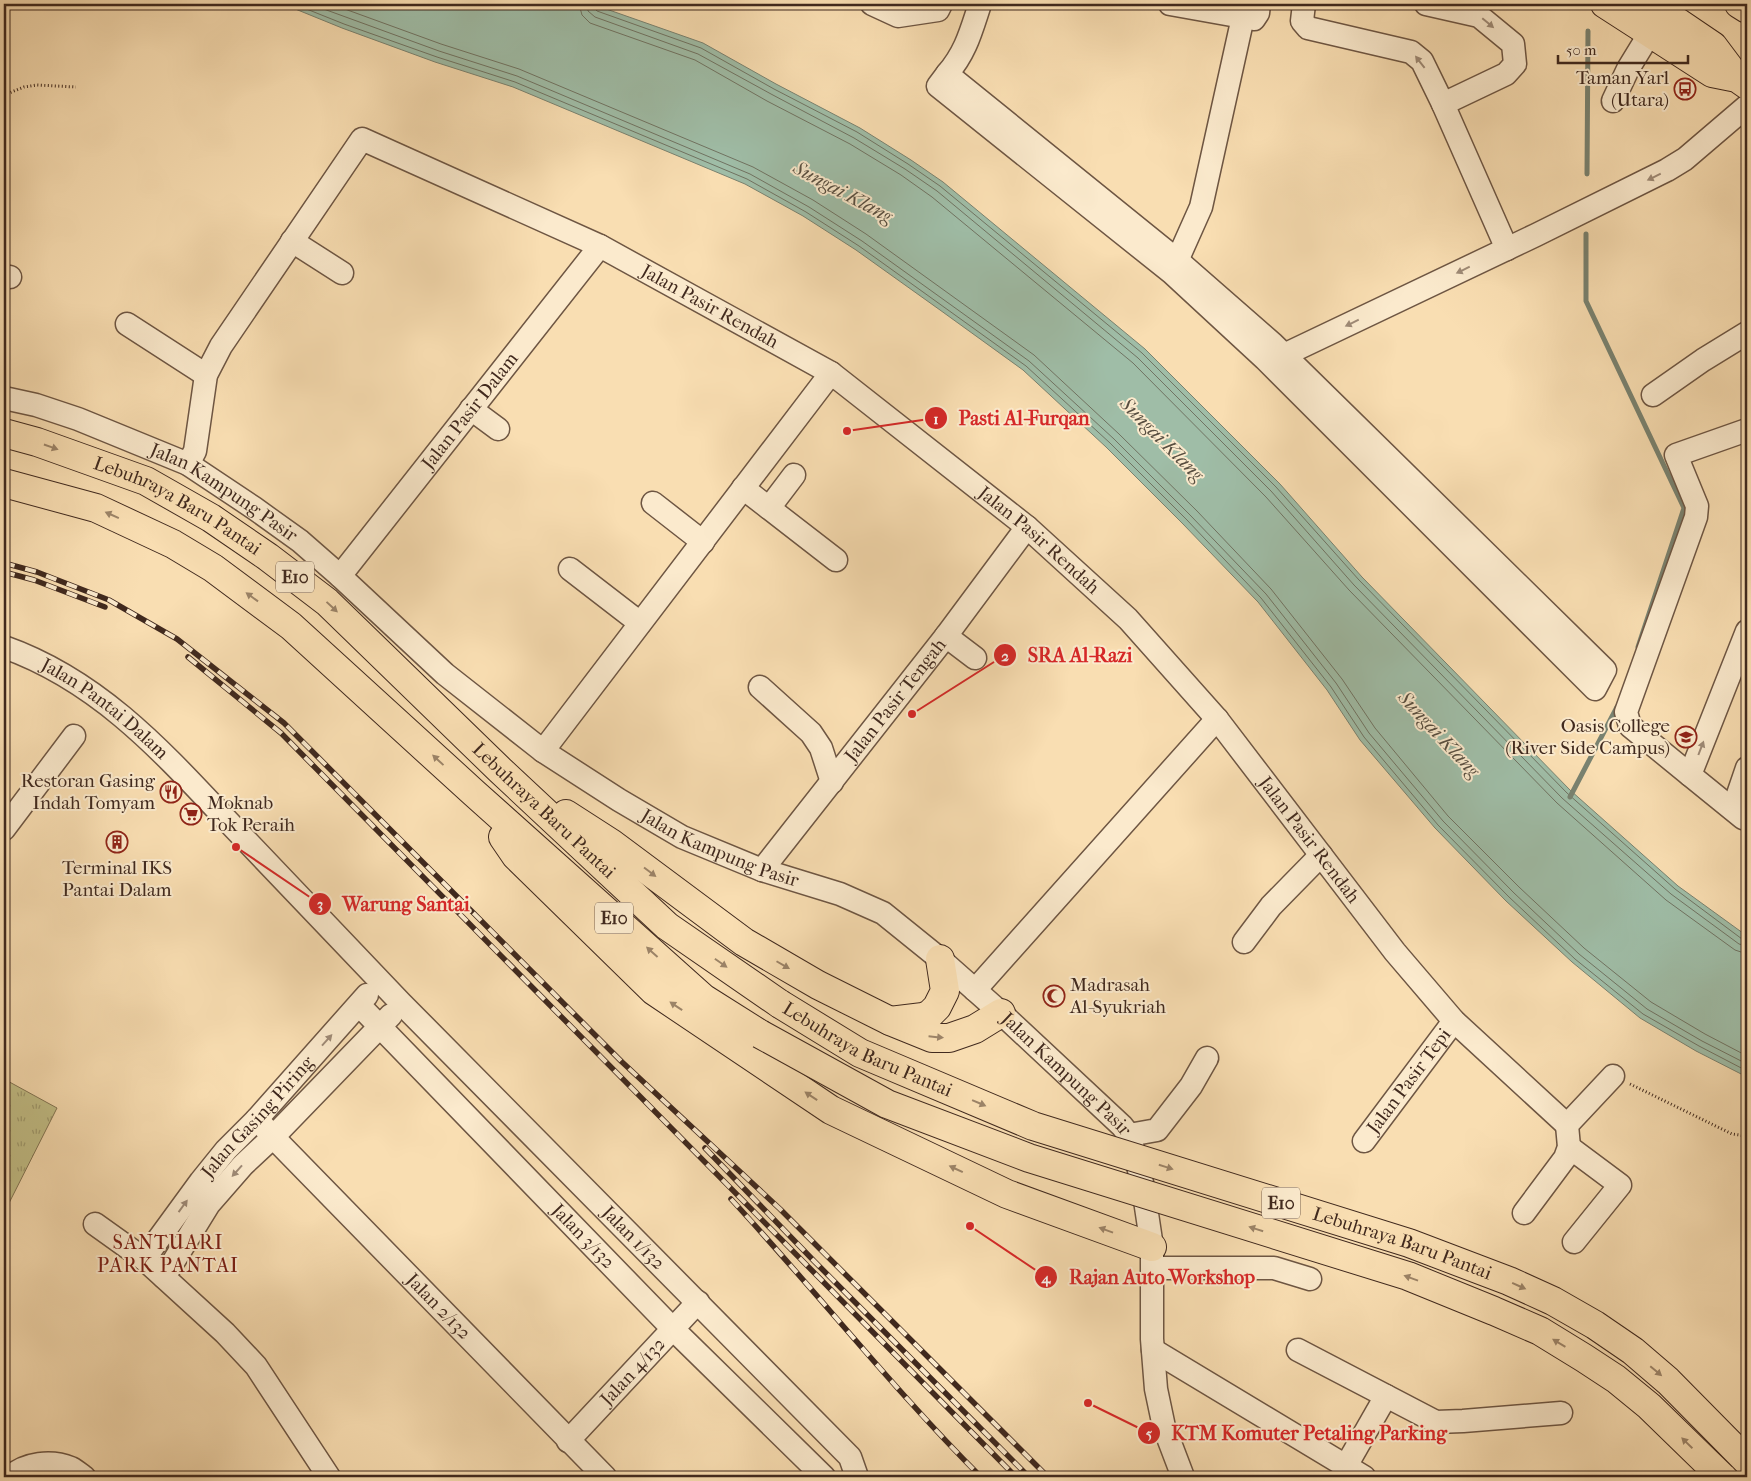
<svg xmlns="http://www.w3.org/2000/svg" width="1751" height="1481" viewBox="0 0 1751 1481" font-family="'IM FELL French Canon',serif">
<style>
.park{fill:url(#park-tufts);stroke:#827453}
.water{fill:#9fbda7;stroke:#798270}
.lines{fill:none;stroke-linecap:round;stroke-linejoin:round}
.shore{stroke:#707362;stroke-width:1}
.stream{stroke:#798270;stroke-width:5}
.minor-casing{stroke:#6e5643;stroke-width:25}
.major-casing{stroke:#40291e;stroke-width:30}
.highway-casing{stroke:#40291e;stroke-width:30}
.path{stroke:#40291e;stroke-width:3;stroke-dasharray:1 2.5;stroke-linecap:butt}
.minor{stroke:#fbeacd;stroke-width:22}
.major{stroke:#f9deb2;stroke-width:28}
.highway{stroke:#f9deb2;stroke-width:28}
.rail-casing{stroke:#40291e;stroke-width:5.5}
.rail{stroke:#fbeacd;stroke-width:4;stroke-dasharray:11;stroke-linecap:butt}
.highway-bridge-casing{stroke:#40291e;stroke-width:30;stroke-linecap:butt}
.highway-bridge{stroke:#f9deb2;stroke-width:28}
.oneway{fill:#9e8a76}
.oneway2{fill:#9c8468}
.labels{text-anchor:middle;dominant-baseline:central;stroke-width:4;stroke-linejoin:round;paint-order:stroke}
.shield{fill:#fbeacd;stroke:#786352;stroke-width:1}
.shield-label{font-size:18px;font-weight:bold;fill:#40291e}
.poi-label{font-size:19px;fill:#40291e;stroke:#fbeacd;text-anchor:end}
.street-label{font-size:19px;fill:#40291e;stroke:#fbeacd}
.water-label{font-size:20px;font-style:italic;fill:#584e40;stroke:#fbeacd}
.neighbourhood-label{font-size:20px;letter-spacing:1px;fill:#7a1f14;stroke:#fbeacd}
.leader{fill:none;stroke:#d62828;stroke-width:2}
.callout-dot{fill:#d62828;stroke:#fbeacd;stroke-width:2}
.mark-label{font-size:15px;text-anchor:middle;font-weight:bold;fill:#fff}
.callout-label{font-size:20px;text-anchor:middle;font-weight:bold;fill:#d62828;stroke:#fbeacd;stroke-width:4;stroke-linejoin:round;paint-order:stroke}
</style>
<defs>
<pattern id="park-tufts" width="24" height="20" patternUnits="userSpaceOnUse" patternTransform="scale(1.25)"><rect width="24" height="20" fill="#c3c088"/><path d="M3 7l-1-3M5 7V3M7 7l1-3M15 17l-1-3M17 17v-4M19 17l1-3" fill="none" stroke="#a09c6f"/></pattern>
</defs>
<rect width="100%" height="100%" fill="#f9deb2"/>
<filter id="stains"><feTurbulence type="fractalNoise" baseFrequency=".004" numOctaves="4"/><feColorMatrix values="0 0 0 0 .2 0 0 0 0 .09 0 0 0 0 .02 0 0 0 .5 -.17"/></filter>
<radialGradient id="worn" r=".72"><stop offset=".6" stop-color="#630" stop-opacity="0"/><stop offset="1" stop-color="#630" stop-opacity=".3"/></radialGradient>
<path class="park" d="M4 1079 57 1108 4 1213Z"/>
<path class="water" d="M283 4H592L703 43 776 84 860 128 911 160 943 182 1145 349 1280 484 1362 577 1570 790 1678 886 1747 936V1077L1696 1051 1640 1018 1572 962 1506 901 1435 828 1360 740 1327 690 1258 602 1183 524 1106 447 1023 370 940 310 856 250 803 216 745 184 513 87 435 62 342 28Z"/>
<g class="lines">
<path class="shore" d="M294 4 344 24 437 57 515 82 747 179 806 212 859 246 1026 366 1110 443 1187 520 1261 598 1331 687 1364 737 1438 825 1509 897 1575 959 1643 1014 1699 1046 1747 1071
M310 4 439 51 517 76 750 174 809 207 862 241 1029 361 1114 439 1191 516 1266 594 1336 683 1369 733 1443 821 1514 893 1579 954 1647 1009 1702 1041 1747 1064
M331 4 441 44 519 69 753 167 813 200 866 234 1034 355 1119 434 1197 511 1271 589 1342 679 1375 728 1448 816 1519 887 1584 948 1651 1002 1705 1034 1747 1056
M579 4 582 15 590 23 695 60 767 101 850 144 901 175 932 197 1133 363 1266 497 1349 590 1557 803 1666 900 1735 950 1747 954
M587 4 588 11 595 17 698 54 771 94 854 138 905 169 937 191 1138 358 1271 491 1354 585 1562 798 1671 894 1739 944 1747 946
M593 4 594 8 597 11 701 48 774 89 857 132 908 164 940 186 1142 353 1276 487 1359 580 1567 793 1675 889 1742 939 1747 940"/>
<path class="stream" d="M1587 174 1588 31
M1586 234V301L1684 508 1638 647
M1570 797 1617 707"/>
<g class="minor-casing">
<g id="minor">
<path d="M872 4 898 16 938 10 941 4"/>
<path d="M1170 4 1254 19 1258 13 1259 4"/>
<path d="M1304 4 1302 21 1308 28 1411 52 1422 61 1443 104 1507 249"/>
<path d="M1426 4 1479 16 1513 44 1515 64 1506 74 1443 104"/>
<path d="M947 74 1177 260 1273 344 1605 670 1595 689 1265 359 1172 273 938 86Z"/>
<path d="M947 74C966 52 971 31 980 4"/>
<path d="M1613 101 1628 69 1650 33"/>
<path d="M292 241 342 273"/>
<path d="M1172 272 1201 207 1243 17"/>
<path d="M4 276 10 277"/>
<path d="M127 324 206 375"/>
<path d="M1271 358 1284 355 1536 235 1667 170 1685 159 1747 106"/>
<path d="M1653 395 1703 360 1747 333"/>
<path id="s1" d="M4 398 36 405 78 419 188 464 254 508 300 541 340 576 445 674 543 751 619 800 682 837 762 870 840 894 883 913 940 959 1001 1013 1122 1126 1129 1135 1137 1162 1143 1187 1152 1247V1339L1156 1389 1164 1427 1183 1477"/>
<path d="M471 409 498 429"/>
<path id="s2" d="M188 464 195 451 206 375 221 346 362 139 600 246 831 373 1027 527 1128 619 1217 719 1395 952 1454 1021 1567 1125"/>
<path d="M743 488 836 560"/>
<path d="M653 503 703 542"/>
<path d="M769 508 794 475"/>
<path d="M570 569 640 623"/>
<path id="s3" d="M340 576 600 246"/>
<path d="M1747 631 1690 775 1743 818 1747 819"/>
<path d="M946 636 975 658"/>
<path id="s4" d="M4 647C103 682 168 758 238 832 292 889 346 946 401 1003 550 1155 701 1305 850 1457L857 1477"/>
<path d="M760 687 811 733 821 748 832 782"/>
<path d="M543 751 831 373"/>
<path d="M1690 775 1630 726 1626 712 1696 517 1697 506 1676 455 1747 430"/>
<path d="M1733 809 1747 768"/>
<path d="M4 829 74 736"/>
<path id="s5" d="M762 870 946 636 1027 527"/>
<path d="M1244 942 1271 906 1321 855"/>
<path d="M975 990 1217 719"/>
<path id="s6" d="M359 1005 673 1329 824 1477"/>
<path id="s7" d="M257 1119 273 1137 605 1477"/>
<path d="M1129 1135 1157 1130 1191 1086 1207 1058"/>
<path id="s8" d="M1364 1141 1454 1021"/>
<path d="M1569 1147 1620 1185 1574 1242"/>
<path d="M1524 1213 1565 1158 1569 1147 1567 1125 1613 1076"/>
<path d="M95 1224 144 1259 225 1333 256 1366 329 1477"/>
<path id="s9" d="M144 1259 201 1181 226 1150 257 1119 367 995"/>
<path d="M1153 1268H1274L1310 1279"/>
<path d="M164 1277 209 1204 243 1165 273 1137 391 1015"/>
<path d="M1153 1350 1364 1477"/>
<path d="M1298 1350 1436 1422 1463 1421 1561 1413"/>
<path id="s10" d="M568 1441 698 1302"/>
<path d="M1346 1466 1386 1396"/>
<path d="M10 1477C26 1463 51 1460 71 1468 75 1470 80 1474 84 1477"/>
</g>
</g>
<g class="major-casing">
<path id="major" d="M1605 4 1712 73 1737 78 1747 85
M1651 4 1713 46 1737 78
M1739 4 1747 9"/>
</g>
<g class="highway-casing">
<g id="highway">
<path id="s11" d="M4 433 37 442 146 481 211 518 268 557 327 602 500 770 667 926 780 1004"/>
<path d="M4 483 96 508 173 544 213 568 291 626 474 793 703 998 760 1034"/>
<path d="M566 814 611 843 744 942 818 985 890 1021 932 1038H949L975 1029 1001 1013"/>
<path d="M503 837 516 856 654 991 831 1110 1007 1194 1152 1247"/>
<path d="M890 1021 923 1017 930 1014 937 1007 945 991 940 959"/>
</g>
</g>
<path class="path" d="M4 95 24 87 37 85 76 87
M1630 1084 1732 1134 1747 1136"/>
<use href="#minor" class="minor"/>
<use href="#major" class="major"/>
<use href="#highway" class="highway"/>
<g class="rail-casing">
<path id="rail" d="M4 563 37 572 109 600 177 639 284 723 622 1062 780 1209 1048 1477
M4 572 34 580 105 607
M188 657 281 733 1016 1477
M705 1148 814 1261 1029 1477
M731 1199C816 1291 893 1389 981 1477"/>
</g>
<use href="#rail" class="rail"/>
<g class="highway-bridge-casing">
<g id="highway-bridge">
<path id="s12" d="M780 1004 860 1053 1033 1126 1409 1243 1509 1281 1553 1301 1595 1325 1633 1351 1668 1381 1747 1461"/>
<path d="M760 1034 887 1104 1029 1158 1408 1276 1494 1311 1540 1331 1584 1358 1616 1379 1649 1406 1722 1477"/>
</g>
</g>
<use href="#highway-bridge" class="highway-bridge"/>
</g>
<defs><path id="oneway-solid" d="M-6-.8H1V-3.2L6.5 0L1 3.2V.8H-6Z" transform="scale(1.25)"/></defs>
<g class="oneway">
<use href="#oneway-solid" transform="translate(1488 23) rotate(40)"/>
<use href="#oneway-solid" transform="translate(1420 62) rotate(-128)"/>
<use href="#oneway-solid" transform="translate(1654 177) rotate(154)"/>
<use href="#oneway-solid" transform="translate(1463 270) rotate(154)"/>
<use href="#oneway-solid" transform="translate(1352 323) rotate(154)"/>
<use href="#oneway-solid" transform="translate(1701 748) rotate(-69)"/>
<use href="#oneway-solid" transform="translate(327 1040) rotate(-48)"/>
<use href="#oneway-solid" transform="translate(237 1171) rotate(132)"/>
<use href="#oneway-solid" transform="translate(183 1206) rotate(-54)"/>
</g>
<g class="oneway2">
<use href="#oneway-solid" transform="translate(51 447) rotate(19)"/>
<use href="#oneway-solid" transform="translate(112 515) rotate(-156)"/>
<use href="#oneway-solid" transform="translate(252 597) rotate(-144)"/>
<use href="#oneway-solid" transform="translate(332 607) rotate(43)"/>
<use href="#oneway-solid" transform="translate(438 760) rotate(-137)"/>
<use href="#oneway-solid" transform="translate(650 872) rotate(37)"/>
<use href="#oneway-solid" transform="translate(652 952) rotate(-138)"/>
<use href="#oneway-solid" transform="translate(721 963) rotate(35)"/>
<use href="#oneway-solid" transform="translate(783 965) rotate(30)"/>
<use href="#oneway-solid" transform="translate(676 1006) rotate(-146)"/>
<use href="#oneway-solid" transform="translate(936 1037) rotate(6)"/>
<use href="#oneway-solid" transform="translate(811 1096) rotate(-146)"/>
<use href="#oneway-solid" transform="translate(979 1103) rotate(23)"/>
<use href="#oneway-solid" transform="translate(1166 1167) rotate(17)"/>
<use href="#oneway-solid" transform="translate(956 1169) rotate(-155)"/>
<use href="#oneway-solid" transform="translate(1256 1229) rotate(-163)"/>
<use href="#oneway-solid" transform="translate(1106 1230) rotate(-160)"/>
<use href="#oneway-solid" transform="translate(1411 1278) rotate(-160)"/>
<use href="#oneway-solid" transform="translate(1519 1286) rotate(24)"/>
<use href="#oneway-solid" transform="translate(1559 1343) rotate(-149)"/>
<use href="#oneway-solid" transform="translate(1656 1371) rotate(40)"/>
<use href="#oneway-solid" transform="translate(1687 1443) rotate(-136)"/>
</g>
<defs>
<g id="bus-ring" transform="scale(1.125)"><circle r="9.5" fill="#fbeacd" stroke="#8f2418" stroke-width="1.5"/><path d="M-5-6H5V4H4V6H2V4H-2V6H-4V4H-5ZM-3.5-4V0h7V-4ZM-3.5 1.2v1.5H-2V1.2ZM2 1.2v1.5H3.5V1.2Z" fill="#8f2418"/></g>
<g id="university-ring" transform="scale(1.125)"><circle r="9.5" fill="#fbeacd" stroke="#8f2418" stroke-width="1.5"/><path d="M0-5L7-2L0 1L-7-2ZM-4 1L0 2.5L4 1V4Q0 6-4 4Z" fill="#8f2418"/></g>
<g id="restaurant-ring" transform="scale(1.125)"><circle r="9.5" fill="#fbeacd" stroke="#8f2418" stroke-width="1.5"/><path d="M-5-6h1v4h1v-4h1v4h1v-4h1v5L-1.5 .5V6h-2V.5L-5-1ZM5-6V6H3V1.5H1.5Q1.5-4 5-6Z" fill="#8f2418"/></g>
<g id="supermarket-ring" transform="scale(1.125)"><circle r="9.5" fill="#fbeacd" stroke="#8f2418" stroke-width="1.5"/><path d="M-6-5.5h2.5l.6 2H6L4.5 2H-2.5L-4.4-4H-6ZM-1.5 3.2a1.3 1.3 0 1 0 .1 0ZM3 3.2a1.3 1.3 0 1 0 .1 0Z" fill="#8f2418"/></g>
<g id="building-ring" transform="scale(1.125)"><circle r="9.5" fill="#fbeacd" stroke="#8f2418" stroke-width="1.5"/><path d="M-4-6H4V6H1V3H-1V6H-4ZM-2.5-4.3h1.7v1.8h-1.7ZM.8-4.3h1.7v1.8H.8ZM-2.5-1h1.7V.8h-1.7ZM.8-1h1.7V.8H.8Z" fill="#8f2418"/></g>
<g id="mosque-ring" transform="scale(1.125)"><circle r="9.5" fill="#fbeacd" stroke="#8f2418" stroke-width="1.5"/><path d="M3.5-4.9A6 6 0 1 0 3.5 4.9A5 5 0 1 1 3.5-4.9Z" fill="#8f2418"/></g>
</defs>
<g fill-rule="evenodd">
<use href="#bus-ring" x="1685" y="89"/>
<use href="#university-ring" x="1686" y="737"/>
<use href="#restaurant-ring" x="171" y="792"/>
<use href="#supermarket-ring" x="191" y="814"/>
<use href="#building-ring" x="117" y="842"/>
<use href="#mosque-ring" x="1054" y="996"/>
</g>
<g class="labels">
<g class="shield">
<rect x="276" y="561.5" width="38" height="31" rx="4"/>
<rect x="595" y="902.5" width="38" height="31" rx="4"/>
<rect x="1262" y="1187.5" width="38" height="31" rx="4"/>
</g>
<g class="shield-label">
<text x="295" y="577">E10</text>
<text x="614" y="918">E10</text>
<text x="1281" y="1203">E10</text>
</g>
<g class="poi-label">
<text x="1669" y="78">Taman Yarl<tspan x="1669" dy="22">(Utara)</tspan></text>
<text x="1670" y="726">Oasis College<tspan x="1670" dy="22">(River Side Campus)</tspan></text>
<text x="155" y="781">Restoran Gasing<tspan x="155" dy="22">Indah Tomyam</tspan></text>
<text x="207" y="803" text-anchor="start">Moknab<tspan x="207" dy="22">Tok Peraih</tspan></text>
<text x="117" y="868" text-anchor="middle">Terminal IKS<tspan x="117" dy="22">Pantai Dalam</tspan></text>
<text x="1070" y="985" text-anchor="start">Madrasah<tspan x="1070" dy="22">Al-Syukriah</tspan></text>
</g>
<g class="street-label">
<text stroke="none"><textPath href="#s2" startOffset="761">Jalan Pasir Rendah</textPath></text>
<text stroke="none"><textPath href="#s3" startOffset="210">Jalan Pasir Dalam</textPath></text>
<text stroke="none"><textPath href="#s1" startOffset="241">Jalan Kampung Pasir</textPath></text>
<text stroke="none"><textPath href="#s11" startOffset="189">Lebuhraya Baru Pantai</textPath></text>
<text stroke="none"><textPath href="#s2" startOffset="1166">Jalan Pasir Rendah</textPath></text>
<text stroke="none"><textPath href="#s5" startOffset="216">Jalan Pasir Tengah</textPath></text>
<text stroke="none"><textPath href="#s4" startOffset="119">Jalan Pantai Dalam</textPath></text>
<text stroke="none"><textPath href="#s11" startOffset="669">Lebuhraya Baru Pantai</textPath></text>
<text stroke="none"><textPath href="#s2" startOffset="1571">Jalan Pasir Rendah</textPath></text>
<text stroke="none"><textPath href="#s1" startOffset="856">Jalan Kampung Pasir</textPath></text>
<text stroke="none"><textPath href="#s12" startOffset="99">Lebuhraya Baru Pantai</textPath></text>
<text stroke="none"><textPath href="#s1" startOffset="1276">Jalan Kampung Pasir</textPath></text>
<text stroke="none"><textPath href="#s8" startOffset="75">Jalan Pasir Tepi</textPath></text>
<text stroke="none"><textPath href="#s9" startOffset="182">Jalan Gasing Piring</textPath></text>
<text stroke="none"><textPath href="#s6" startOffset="322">Jalan 3/132</textPath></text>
<text stroke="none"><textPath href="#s4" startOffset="868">Jalan 1/132</textPath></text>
<text stroke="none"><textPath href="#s12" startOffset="669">Lebuhraya Baru Pantai</textPath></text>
<text stroke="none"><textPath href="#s7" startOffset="261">Jalan 2/132</textPath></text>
<text stroke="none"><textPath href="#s10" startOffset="95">Jalan 4/132</textPath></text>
</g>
<g class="water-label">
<text transform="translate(843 192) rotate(28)">Sungai Klang</text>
<text transform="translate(1162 439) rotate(45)">Sungai Klang</text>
<text transform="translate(1439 734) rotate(47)">Sungai Klang</text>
</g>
<g class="neighbourhood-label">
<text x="168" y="1242">SANTUARI<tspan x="168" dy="23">PARK PANTAI</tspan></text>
</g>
</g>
<path class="leader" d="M847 431L936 418M912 714L1005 655M236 847L320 904M970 1226L1046 1277M1088 1403L1149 1433"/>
<g class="callout-dot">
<circle cx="847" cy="431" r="5"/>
<circle cx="912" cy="714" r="5"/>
<circle cx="236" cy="847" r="5"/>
<circle cx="970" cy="1226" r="5"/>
<circle cx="1088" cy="1403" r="5"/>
<circle cx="936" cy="418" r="12"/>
<circle cx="1005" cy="655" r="12"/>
<circle cx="320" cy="904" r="12"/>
<circle cx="1046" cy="1277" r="12"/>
<circle cx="1149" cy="1433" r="12"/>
</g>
<g class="mark-label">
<text x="936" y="424">1</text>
<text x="1005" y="661">2</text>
<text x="320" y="909">3</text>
<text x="1046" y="1283">4</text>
<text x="1149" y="1438">5</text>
</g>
<g class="callout-label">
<text x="1024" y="425">Pasti Al-Furqan</text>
<text x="1080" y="662">SRA Al-Razi</text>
<text x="406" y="911">Warung Santai</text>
<text x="1162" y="1284">Rajan Auto Workshop</text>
<text x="1309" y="1440">KTM Komuter Petaling Parking</text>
</g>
<rect width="1751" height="1481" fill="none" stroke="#f9deb2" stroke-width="20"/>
<rect x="5" y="5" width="1741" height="1471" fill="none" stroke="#40291e" stroke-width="2.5"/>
<rect x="10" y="10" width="1731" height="1461" fill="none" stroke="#40291e"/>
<path d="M1558 55v8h130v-8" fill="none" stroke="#40291e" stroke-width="2.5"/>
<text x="1566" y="55" font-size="15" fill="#40291e" stroke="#fbeacd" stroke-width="4" paint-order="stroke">50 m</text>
<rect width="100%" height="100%" filter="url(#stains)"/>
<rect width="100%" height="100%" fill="url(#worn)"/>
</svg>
